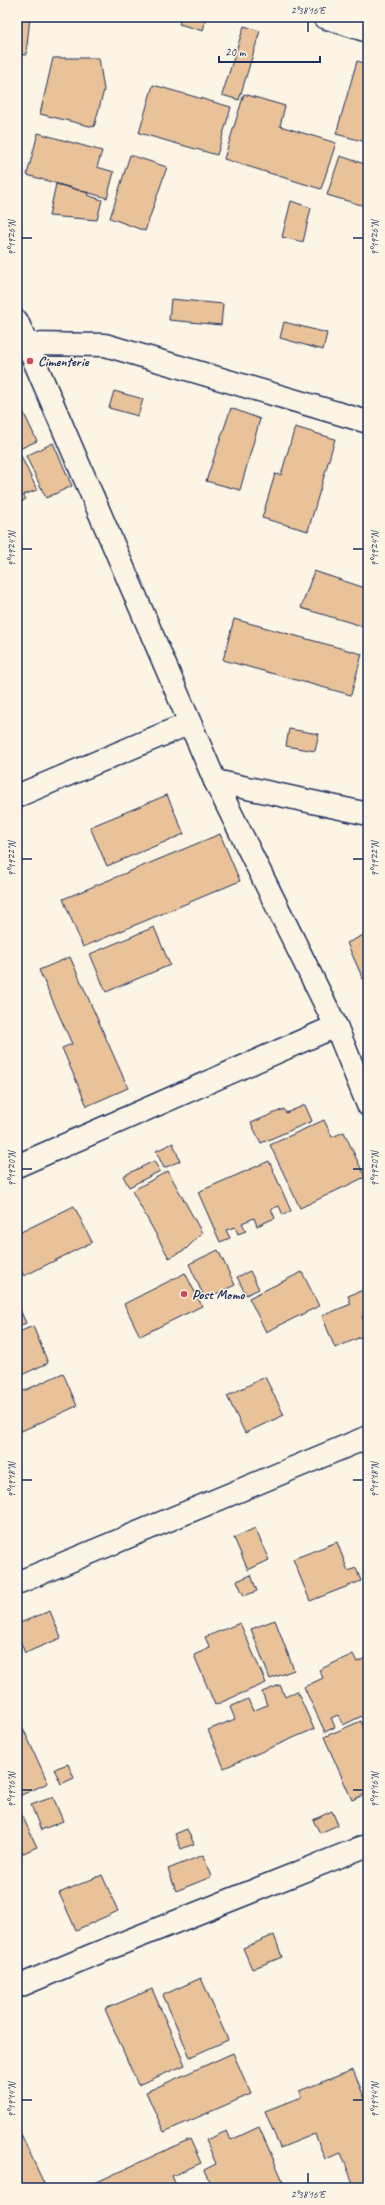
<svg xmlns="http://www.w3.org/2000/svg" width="385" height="2205" viewBox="0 0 385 2205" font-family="Caveat,sans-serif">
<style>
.building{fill:#e9c299;stroke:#1b2f5e}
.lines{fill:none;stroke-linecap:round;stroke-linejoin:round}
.street-casing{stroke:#1b2f5e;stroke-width:25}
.secondary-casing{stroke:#1b2f5e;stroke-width:25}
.street{stroke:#fcf5e5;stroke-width:22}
.secondary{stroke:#fcf5e5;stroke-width:22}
.ticks{fill:none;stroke:#1b2f5e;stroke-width:1.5}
.poi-dot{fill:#d1495b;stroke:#fcf5e5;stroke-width:1.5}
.labels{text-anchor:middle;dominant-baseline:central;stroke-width:3;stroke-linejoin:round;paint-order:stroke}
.poi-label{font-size:14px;font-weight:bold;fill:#1b2f5e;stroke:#fcf5e5;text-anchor:start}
.neatline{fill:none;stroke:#1b2f5e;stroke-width:1.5}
.ticks-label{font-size:10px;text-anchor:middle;fill:#1b2f5e}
</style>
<rect width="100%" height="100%" fill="#fcf5e5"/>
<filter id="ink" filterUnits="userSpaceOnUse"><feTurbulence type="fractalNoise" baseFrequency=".025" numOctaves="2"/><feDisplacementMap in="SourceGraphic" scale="8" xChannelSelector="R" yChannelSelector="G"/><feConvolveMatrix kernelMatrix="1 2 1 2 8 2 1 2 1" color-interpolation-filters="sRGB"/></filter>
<g filter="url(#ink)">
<path class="building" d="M17 17H30L26 55 17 54Z
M181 17H206L203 31 179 24Z
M244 26 260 31 239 100 222 95Z
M53 58H99L104 90 94 127 40 114Z
M357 61 368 64V136L366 142 336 134Z
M153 85 231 107 217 155 139 133Z
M244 94 285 106 280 126 336 143 321 189 224 159Z
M38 133 102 151 97 167 114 172 107 198 27 175Z
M130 155 167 167 145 231 110 218Z
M340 156 368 165V207L327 195Z
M56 184 88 193 87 195 102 200 97 220 49 216Z
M291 201 311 208 303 242 282 237Z
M171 299 223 304 221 325 169 320Z
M284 322 327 333 323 350 280 338Z
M114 391 143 399 138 416 109 408Z
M21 407 37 441 17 450V409Z
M231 408 260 419 240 490 206 481Z
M295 427 335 439 308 531 262 518 275 474 281 475Z
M53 443 72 486 46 498 26 456Z
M21 456 37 490 23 495 26 499 17 504V457Z
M314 571 368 589V606L362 626 301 608Z
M234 619 362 654 351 695 223 660Z
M289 729 319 734 315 751 286 746Z
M167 795 184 834 107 866 90 827Z
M220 834 240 881 83 947 63 899Z
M154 927 170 965 106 992 90 954Z
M368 933V977L363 979 347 943Z
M70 957 128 1088 87 1106 62 1048 72 1044 39 970Z
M305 1105 312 1121 261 1143 251 1123 284 1109 286 1113Z
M324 1120 332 1137 344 1132 365 1177 300 1208 270 1145Z
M173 1143 180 1161 164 1168 156 1151Z
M154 1161 160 1171 129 1187 123 1176Z
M269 1161 291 1211 283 1215 279 1206 271 1209 275 1218 257 1226 254 1218 242 1223 246 1231 238 1234 235 1227 226 1230 230 1238 220 1242 198 1192Z
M168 1171 202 1233 186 1249 169 1258 132 1191Z
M74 1206 92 1242 24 1276 17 1262V1234Z
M218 1250 235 1285 205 1299 189 1264Z
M250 1271 259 1289 246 1295 237 1277Z
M302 1272 319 1306 266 1332 249 1298Z
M185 1273 202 1306 140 1336 124 1304Z
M368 1288V1313L362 1316 368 1334 335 1348 322 1316 351 1304 348 1296Z
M17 1303 26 1323 17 1327Z
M33 1326 48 1363 17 1377V1333Z
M63 1373 77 1406 17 1433V1394Z
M265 1377 284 1415 245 1433 227 1396Z
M255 1528 269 1560 248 1570 234 1538Z
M337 1542 348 1571 356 1568 361 1581 310 1601 293 1559Z
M251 1575 257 1591 244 1596 237 1581Z
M50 1611 61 1638 25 1653 17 1633V1624Z
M275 1620 294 1670 270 1679 251 1629Z
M240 1623 266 1683 215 1705 194 1655 210 1648 205 1637Z
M353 1654 357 1662 368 1657V1701L362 1704 366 1714 343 1725 338 1715 331 1718 335 1727 325 1732 304 1687 323 1678 319 1670Z
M280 1685 285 1697 297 1691 314 1729 224 1768 208 1730 235 1719 230 1707 248 1699 253 1711 267 1705 262 1692Z
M361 1721 368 1738V1793L352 1800 324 1737Z
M23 1728 48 1783 17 1797V1730Z
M68 1764 74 1778 61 1784 54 1769Z
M53 1797 63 1821 41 1830 31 1805Z
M17 1805 37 1847 17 1856Z
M332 1811 338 1825 320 1833 313 1820Z
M187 1829 194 1844 181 1849 175 1834Z
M203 1855 211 1877 176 1891 168 1869Z
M102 1875 118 1911 76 1930 59 1893Z
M274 1935 282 1957 252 1969 243 1948Z
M201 1978 228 2040 190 2057 163 1995Z
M152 1989 185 2065 138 2085 105 2009Z
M233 2053 251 2094 164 2132 146 2092Z
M353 2070 368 2106V2188H355L341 2153 325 2159 315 2134 280 2148 265 2111 301 2097 299 2091Z
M259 2127 283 2181 268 2188H212L204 2170 216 2164 206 2140 227 2131 231 2140Z
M21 2134 46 2188H17V2136Z
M190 2139 201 2163 172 2176 177 2188H84Z"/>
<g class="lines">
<g class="street-casing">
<path id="street" d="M324 17 368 31
M17 348 27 344 105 345 368 422
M215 781 368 814
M17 796 190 723
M17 1166 336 1026
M17 1583 368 1437
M17 1987 90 1956 368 1845"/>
</g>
<g class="secondary-casing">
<path id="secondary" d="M17 321 215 781 336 1026 368 1105"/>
</g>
<use href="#street" class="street"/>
<use href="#secondary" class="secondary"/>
</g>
</g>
<path class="ticks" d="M308 22V32M22 238H32M353 238H363M22 549H32M353 549H363M22 859H32M353 859H363M22 1169H32M353 1169H363M22 1480H32M353 1480H363M22 1790H32M353 1790H363M22 2100H32M353 2100H363M308 2173V2183"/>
<g class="poi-dot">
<circle cx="30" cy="361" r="4"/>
<circle cx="184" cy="1294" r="4"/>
</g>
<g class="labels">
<g class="poi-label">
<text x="38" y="361">Cimenterie</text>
<text x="192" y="1294">Post Momo</text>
</g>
</g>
<rect width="385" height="2205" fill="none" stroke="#fcf5e5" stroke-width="44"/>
<path d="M219 56v6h101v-6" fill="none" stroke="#1b2f5e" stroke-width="2"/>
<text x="225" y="56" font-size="12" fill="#1b2f5e" stroke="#fcf5e5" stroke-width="3" paint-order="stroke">20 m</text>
<rect x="22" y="22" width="341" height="2161" class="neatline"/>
<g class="ticks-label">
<text x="308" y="14">2°38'16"E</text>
<text transform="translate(11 238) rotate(-90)" y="4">9°19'26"N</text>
<text transform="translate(374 238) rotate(-90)" y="4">9°19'26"N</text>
<text transform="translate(11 549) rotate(-90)" y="4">9°19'24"N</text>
<text transform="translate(374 549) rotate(-90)" y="4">9°19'24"N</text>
<text transform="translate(11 859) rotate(-90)" y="4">9°19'22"N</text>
<text transform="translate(374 859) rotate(-90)" y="4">9°19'22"N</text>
<text transform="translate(11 1169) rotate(-90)" y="4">9°19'20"N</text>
<text transform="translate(374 1169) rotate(-90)" y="4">9°19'20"N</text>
<text transform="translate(11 1480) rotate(-90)" y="4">9°19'18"N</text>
<text transform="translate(374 1480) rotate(-90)" y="4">9°19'18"N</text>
<text transform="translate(11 1790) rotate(-90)" y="4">9°19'16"N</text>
<text transform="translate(374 1790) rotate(-90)" y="4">9°19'16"N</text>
<text transform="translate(11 2100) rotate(-90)" y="4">9°19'14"N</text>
<text transform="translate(374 2100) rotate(-90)" y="4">9°19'14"N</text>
<text x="308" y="2198">2°38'16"E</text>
</g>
</svg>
